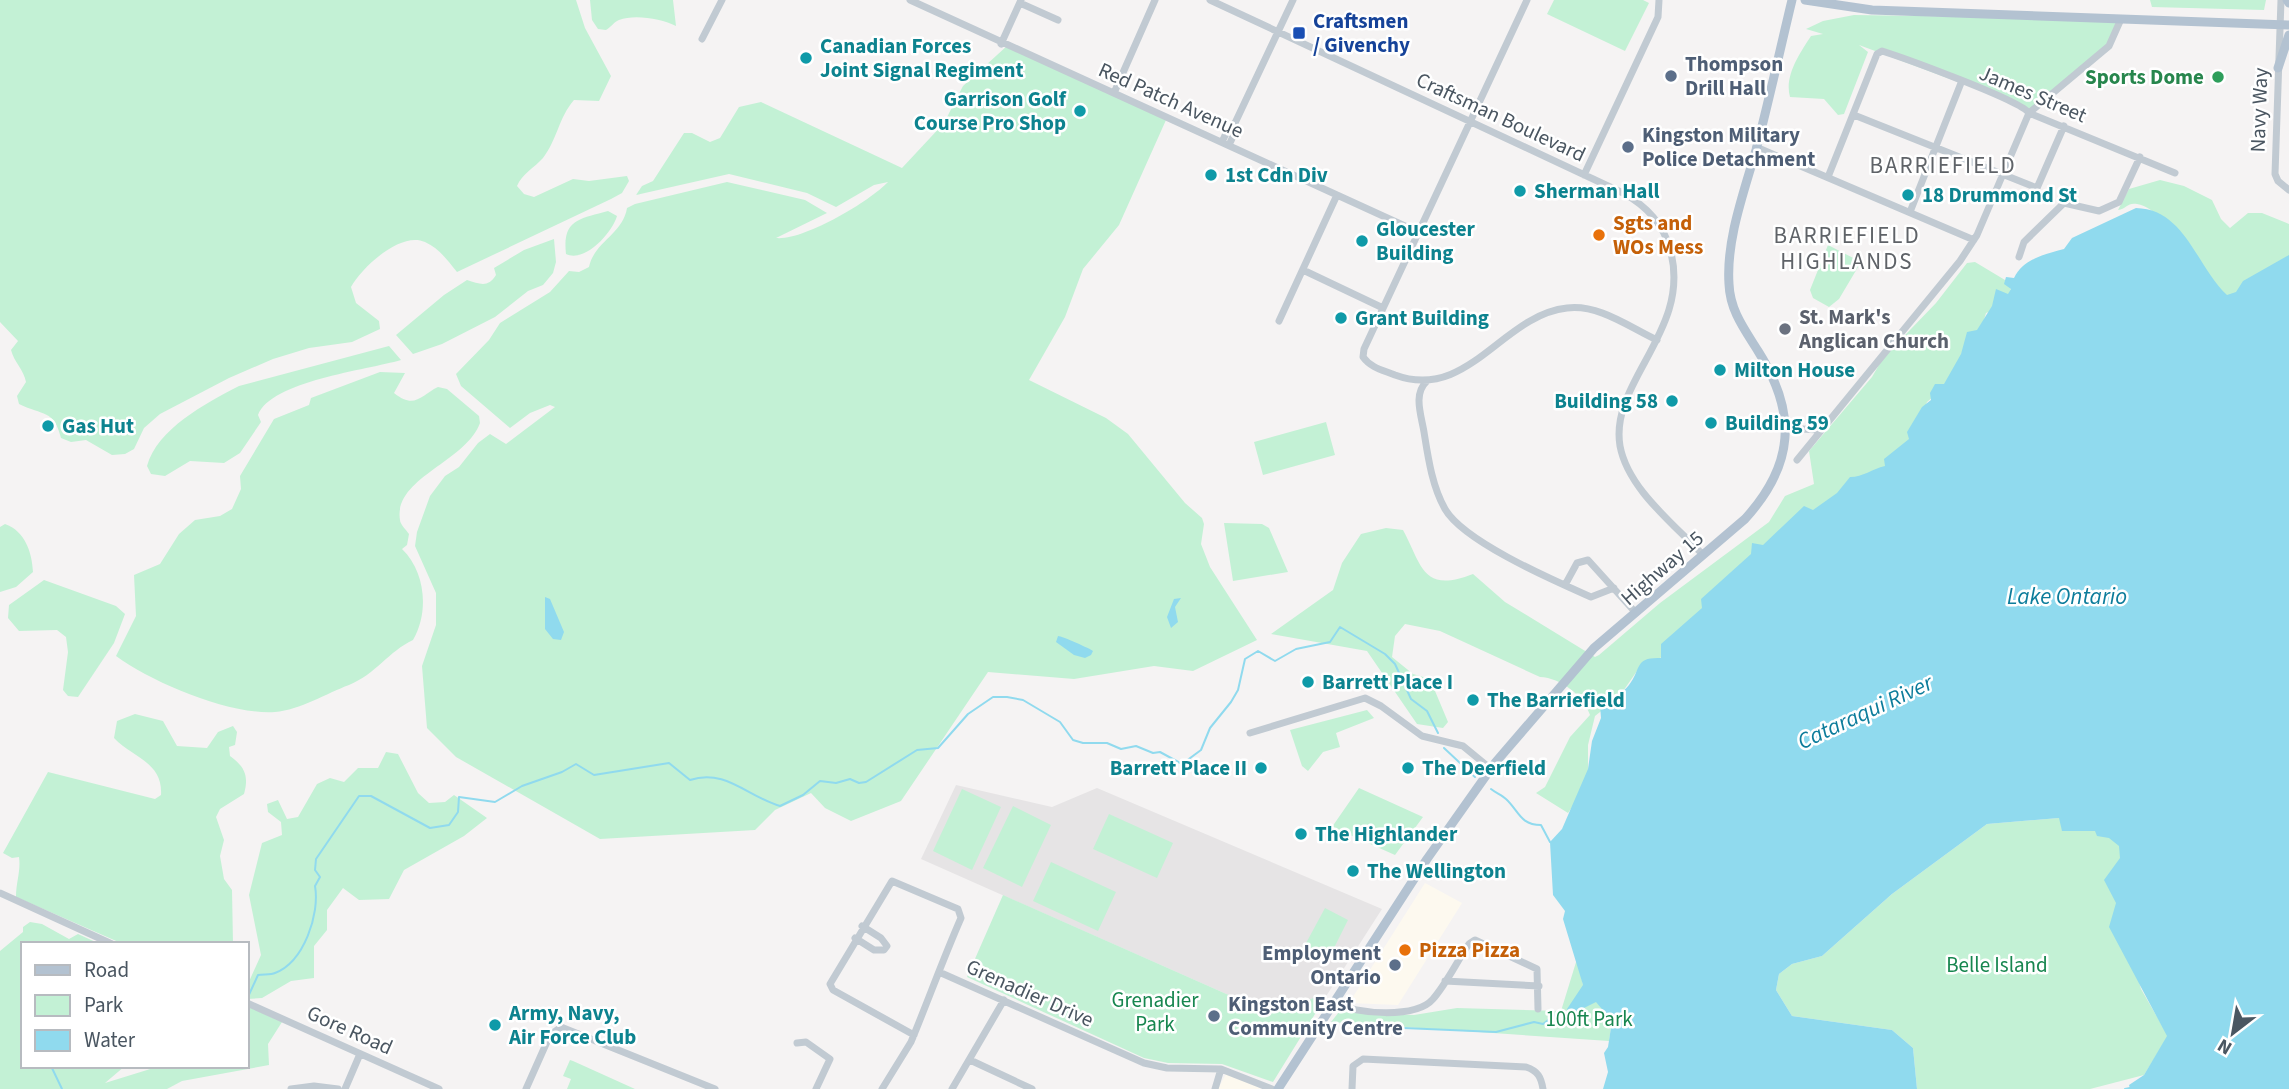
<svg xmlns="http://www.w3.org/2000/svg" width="2289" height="1089" viewBox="0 0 2289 1089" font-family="'Source Sans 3',sans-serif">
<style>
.commercial{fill:#fdf9ef}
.education{fill:#e6e4e5}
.green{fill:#c3f1d5}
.water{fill:#90daee}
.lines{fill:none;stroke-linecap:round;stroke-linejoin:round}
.stream{stroke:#90daee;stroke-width:2}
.minor{stroke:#c1cad2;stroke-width:7}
.major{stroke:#b3c2d1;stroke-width:9}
.transit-dot{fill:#1a4fb4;stroke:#fff;stroke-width:2.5}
.culture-dot{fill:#0f9aa8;stroke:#fff;stroke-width:2.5}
.service-dot{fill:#5c6f8a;stroke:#fff;stroke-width:2.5}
.leisure-dot{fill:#2e9e5b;stroke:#fff;stroke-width:2.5}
.food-dot{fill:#e8710a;stroke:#fff;stroke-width:2.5}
.worship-dot{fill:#6b7280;stroke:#fff;stroke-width:2.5}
.labels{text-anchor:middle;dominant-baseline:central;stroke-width:5;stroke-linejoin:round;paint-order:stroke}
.transit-label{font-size:21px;font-weight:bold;fill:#164399;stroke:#fff;text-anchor:start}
.culture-label{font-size:21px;font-weight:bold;fill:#0d838f;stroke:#fff;text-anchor:start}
.service-label{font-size:21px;font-weight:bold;fill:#4e5e75;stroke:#fff;text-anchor:start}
.leisure-label{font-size:21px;font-weight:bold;fill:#27864d;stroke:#fff;text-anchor:end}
.street-label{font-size:21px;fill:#4a5661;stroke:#fff}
.food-label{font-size:21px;font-weight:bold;fill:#c56008;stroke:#fff;text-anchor:start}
.worship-label{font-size:21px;font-weight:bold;fill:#5b616d;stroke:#fff;text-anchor:start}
.park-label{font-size:21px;fill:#17864f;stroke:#fff}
.neighbourhood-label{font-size:23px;letter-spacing:2px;fill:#5f6368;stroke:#fff}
.water-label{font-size:23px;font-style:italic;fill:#0c7c9b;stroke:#fff}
</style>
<rect width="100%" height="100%" fill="#f5f3f3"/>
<path class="commercial" d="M1425 883 1462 903 1398 1005 1349 1003Z
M1226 1074 1248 1081 1261 1089H1218Z"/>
<path class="education" d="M956 785 1052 807 1097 788 1382 909 1323 1001 1307 1000 1296 1008 1272 1012 1258 1008 921 859Z"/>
<path class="green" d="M0 0H576L585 28 611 76 599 101 574 100C559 117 557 140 543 158 534 168 522 174 517 186L524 194 534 197 573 179 589 181 627 176 629 181 622 193 611 199 457 272C447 260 440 249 425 242 401 231 362 267 351 287L356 303 379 321 380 329 352 342 309 348 273 359 229 378 160 414 144 428 134 449 125 454 112 455 86 440 71 442 61 438C54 409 43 416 19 404L17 396 26 382C24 370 14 362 11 350L18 341 0 322Z
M590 0H673L676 26C662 19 635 14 619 20 615 21 610 28 606 30L598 29 592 20Z
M1554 0H1643L1649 3 1625 51 1547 14Z
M2150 0H2266L2264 10 2152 7Z
M1854 15 2121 19 2114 40 2029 113 2025 107 1859 45 1868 52 1844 114 1838 115 1824 99 1790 97C1784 76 1800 53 1811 36L1823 34 1806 29 1823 21Z
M1008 45 1166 120 1119 225 1083 269 1065 317 1029 380 1106 418 1128 434 1185 503 1202 518 1204 524 1201 544 1210 567 1257 640 1193 671 1154 666 1074 679 988 672 901 801 851 821 825 808 811 793 775 810 755 830 600 839 456 757 427 728 422 666 436 625V593L415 546 417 532 430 496 445 476 459 467 478 443 490 434 506 444 555 407 550 405 530 413 510 428 461 386 456 374 489 340 500 323 550 292 569 271 579 272 589 267C594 242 623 234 627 208L635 204 727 182 805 200 827 213 776 238C803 241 869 202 888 182L874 185 836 207 807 193 729 174 636 195 642 186 653 181 684 133H692L710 142 720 138 739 107 761 102 902 168 944 123 963 86Z
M2160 180 2184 186 2212 200 2221 219 2230 228 2248 213H2262L2289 224V258L2238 298 2223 299C2204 275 2167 209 2137 204 2128 202 2126 209 2118 210L2129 189Z
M608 211 617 216C612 233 585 263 566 254 562 219 580 219 608 211Z
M554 239 556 262 553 273 543 285 528 291 495 317 442 344 413 354 396 335 444 295 467 280C480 284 488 288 496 275L494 268 524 250Z
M1828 245 1861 262 1839 299 1829 307 1813 298 1810 290Z
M1975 262 2010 283 2012 303 1986 313 1978 339 1962 352 1955 378 1927 402 1910 451 1672 644 1657 662 1637 671 1619 697 1595 716 1588 745V785L1568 813 1536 793 1545 787 1570 737 1590 715C1583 695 1561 678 1540 677L1440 631 1405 624 1395 636 1392 657 1413 674 1430 679 1448 722 1443 728 1417 724 1367 651 1271 634 1333 590 1342 563 1361 534 1386 528 1403 530C1422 565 1422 594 1473 574L1505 602 1595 657 1599 655 1660 603 1769 522 1785 496 1814 484 1809 451 1872 377 1883 358 1936 303 1967 263Z
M389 346 401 360C367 370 271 381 258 415L261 422 240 453 224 463 190 461 165 476 151 474 147 466C157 429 206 403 239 386Z
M380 372 405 373 394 393C415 410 421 395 438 387L447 389 479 416 480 423C466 462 393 478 400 520 400 524 407 531 409 534L407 545 402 549C426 572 429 613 413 640 389 651 376 674 349 685 327 693 300 710 275 712 229 715 153 683 116 656L136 616 134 575 160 564 179 534 195 520 220 516 232 509 241 489 240 476 274 419 309 405 311 398Z
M1326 422 1335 455 1263 475 1254 442Z
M1224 523 1262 524 1269 528 1288 572 1233 581Z
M5 524C25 531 32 552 33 572L16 587 0 592V527Z
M44 580 116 606 125 614 114 643 78 697 68 696 63 690 68 652 66 637 57 630 19 631 8 618 9 605Z
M1367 710 1374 718 1336 733 1340 747 1323 752 1308 771 1302 766 1290 730Z
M135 714 163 721 177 746 207 748 218 732 233 726 237 732 235 745 229 747 230 756C245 767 249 776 244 794L220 809 216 817 224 840 220 856 224 879 232 890 233 944H123L16 897C16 882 21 871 19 857L12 858 3 853 48 772 155 799 161 795C163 762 133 758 114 738L117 721Z
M386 752 398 754 418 793 429 803 445 802 454 795 487 818 464 836 404 870 389 899 359 900 343 888 327 910V930L314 946V978L291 981 262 998 247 999V986L261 955 249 895 262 843 282 835 281 822 268 812 267 804 278 800 287 819 298 817 317 784 330 778 344 782 358 768H378Z
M1359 788 1423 817 1395 855 1332 827Z
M962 789 1001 807 972 870 933 851Z
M1013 806 1051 825 1022 887 983 868Z
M1109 814 1173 843 1157 878 1093 849Z
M2059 818 2106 834 2124 845 2117 903 2141 989 2168 1036 2144 1075 2090 1089H1917L1913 1048 1892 1030 1792 1016 1776 990 1779 974 1792 964 1822 956 1892 894 1987 824Z
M1051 862 1116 892 1098 931 1033 901Z
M1003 895 1258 1008 1272 1012 1296 1008 1313 998 1323 1001 1273 1082 1222 1064 1168 1063 1144 1058 967 977Z
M1325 908 1348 920 1329 958 1305 945Z
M30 922 42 924 69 939 78 934 100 944H23V1066H125L105 1083 160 1066H247V1006L282 1022 268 1044 269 1065 182 1081 167 1089H0V951L23 932V927Z
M1577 959 1583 985 1608 1000 1612 1021 1609 1041 1331 1022 1339 1012 1414 1015 1457 1008 1561 1011Z
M570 1060 573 1061 635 1089H567L571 1079 563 1076Z"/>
<path class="water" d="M2136 208C2185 209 2196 266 2227 295L2236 292 2243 281 2289 255V1089H2130L2129 1085 2144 1075 2167 1036 2109 927 2116 903 2104 880 2120 858 2119 846 2109 838 2097 836 2095 831H2062L2059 818 1987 824 1892 894 1822 956 1792 964 1779 974 1776 990 1792 1016 1892 1030 1913 1048 1917 1089H1603L1608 1072 1604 1053 1608 1047 1612 1021 1596 1002 1570 1015 1567 1009 1583 985 1563 919 1565 911 1553 895 1550 842 1562 829 1588 769 1592 741 1601 718 1600 705C1609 701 1623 693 1629 685 1642 668 1634 657 1661 658V644L1702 608 1701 599 1751 554 1752 543 1763 545 1804 506 1813 510 1837 493 1850 477C1863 477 1872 469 1885 466L1884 459 1909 439 1907 432 1922 407 1931 400 1930 393 1935 384H1944L1961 354 1967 332 1977 330 1992 306 1996 289 2008 294 2011 289 2004 284 2006 277 2014 278C2023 259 2045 254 2064 249L2072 238Z
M545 597 550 599 564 632 561 640 553 639 545 629Z
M1181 598 1175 607 1178 622 1171 628 1167 617 1174 599Z
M1058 636C1062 636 1091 649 1093 651L1091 655 1085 658 1074 655 1056 642Z"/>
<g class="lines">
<path class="stream" d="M1444 748 1475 777
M1491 789C1496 793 1502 795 1506 799 1519 811 1520 825 1541 825L1550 842
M247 999 258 975C263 974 271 975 275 973 304 962 320 914 315 886L320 877 315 870 316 859 359 796H371L430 828 449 825 458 812 459 797 495 802 522 786 562 772 576 764 594 775 669 763 690 780C725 768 748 797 780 806L803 795 820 781 836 783 850 779 859 783 866 782 917 750 938 748 968 714 993 697H1007L1023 700 1060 722 1073 740 1083 743H1107L1121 749 1136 746 1153 753 1160 752 1182 764 1201 750 1210 728 1231 702 1238 690 1245 659 1258 651 1275 661 1296 649 1330 642 1340 627 1385 654 1395 664 1411 699 1427 711 1438 733
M1381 1027 1496 1032 1534 1022 1543 1024 1555 1015H1570
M51 1066 62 1089
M2125 1089 2130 1088"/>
<path class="minor" d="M910 0 1418 232
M1210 0 1623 193C1645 205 1663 224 1670 249 1693 330 1609 381 1620 446 1628 489 1674 524 1703 555
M1527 0 1364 349 1363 357C1371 368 1383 370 1395 375 1468 402 1502 315 1567 308 1599 304 1629 327 1657 340
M2281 0 2275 174 2278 181 2289 190
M1020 3 1058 20
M702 39 722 0
M1001 44 1021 0
M1114 93 1155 0
M1854 115 2037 188 2064 126
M1222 142 1229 127 1235 123 1293 0
M1229 145 1236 130 1235 123
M1756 147 1974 240
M1584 175 1658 17 1659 0
M1828 177 1877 54 1882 51C1904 58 2020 100 2029 113L2175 173
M1910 212 1961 83
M2019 257 2024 242 2064 203 2099 211 2119 202 2140 157
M1303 270 1383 308
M1279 321 1337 195
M1427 381C1413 394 1421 414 1424 432 1428 457 1432 486 1445 509 1464 542 1555 581 1591 597L1614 588
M1786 428 1819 430
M1797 460 1960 261 1977 235 2029 113 2109 46 2121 19
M1565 585 1577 563 1588 560 1636 613
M1250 733 1365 698 1381 706 1422 736 1463 746 1491 769
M0 893 112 944
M855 938 874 950H884L887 946 881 938 862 926
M939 972 1144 1063 1167 1068 1221 1069 1272 1089
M1445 981 1539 986
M247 1003 439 1089
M1335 1003C1355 1014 1416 1019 1433 999 1447 983 1457 961 1469 944L1475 940 1537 969 1538 1009
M797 1043 806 1042 830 1059 816 1089
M970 1060 1032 1089
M291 1089 314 1086 338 1089
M345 1089 360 1054
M526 1089 550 1035 561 1027 715 1089
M882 1089 911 1042C928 1001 943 959 961 918L958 909 892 881 830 984 833 990 914 1035
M952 1089 1004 1000
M1215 1089 1221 1069
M1352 1089 1353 1066 1363 1059 1526 1067C1538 1071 1541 1077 1543 1089"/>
<path class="major" d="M1805 0 1872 10 2289 25
M2287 0 2289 3
M2278 68 2289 35
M1278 1089 1427 859 1495 763 1594 648 1745 519C1794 465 1798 414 1758 351 1745 330 1730 311 1729 284 1726 240 1744 192 1756 150 1769 100 1780 50 1792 0"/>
</g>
<rect class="transit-dot" x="1292" y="26" width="14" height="14" rx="3.5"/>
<g class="culture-dot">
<circle cx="806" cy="58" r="7"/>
<circle cx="1080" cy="111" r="7"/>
<circle cx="1211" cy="175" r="7"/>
<circle cx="1520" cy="191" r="7"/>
<circle cx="1908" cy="195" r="7"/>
<circle cx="1362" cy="241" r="7"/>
<circle cx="1341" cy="318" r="7"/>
<circle cx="1720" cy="370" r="7"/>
<circle cx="1672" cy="401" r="7"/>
<circle cx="1711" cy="423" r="7"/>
<circle cx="48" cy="426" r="7"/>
<circle cx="1308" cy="682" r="7"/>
<circle cx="1473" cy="700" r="7"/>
<circle cx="1261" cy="768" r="7"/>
<circle cx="1408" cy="768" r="7"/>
<circle cx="1301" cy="834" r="7"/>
<circle cx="1353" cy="871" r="7"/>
<circle cx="495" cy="1025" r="7"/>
</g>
<g class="service-dot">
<circle cx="1671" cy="76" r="7"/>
<circle cx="1628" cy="147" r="7"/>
<circle cx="1395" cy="965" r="7"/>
<circle cx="1214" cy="1016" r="7"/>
</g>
<circle class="leisure-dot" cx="2218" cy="77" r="7"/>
<g class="food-dot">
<circle cx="1599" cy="235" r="7"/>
<circle cx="1405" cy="950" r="7"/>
</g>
<circle class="worship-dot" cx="1785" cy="329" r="7"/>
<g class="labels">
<g class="transit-label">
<text x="1313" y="21">Craftsmen<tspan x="1313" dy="24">/ Givenchy</tspan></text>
</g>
<g class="culture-label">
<text x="820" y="46">Canadian Forces<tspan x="820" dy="24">Joint Signal Regiment</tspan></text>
<text x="1066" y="99" text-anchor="end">Garrison Golf<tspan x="1066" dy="24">Course Pro Shop</tspan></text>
<text x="1225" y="175">1st Cdn Div</text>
<text x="1534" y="191">Sherman Hall</text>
<text x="1922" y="195">18 Drummond St</text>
<text x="1376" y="229">Gloucester<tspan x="1376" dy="24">Building</tspan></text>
<text x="1355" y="318">Grant Building</text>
<text x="1734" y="370">Milton House</text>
<text x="1658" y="401" text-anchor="end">Building 58</text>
<text x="1725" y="423">Building 59</text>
<text x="62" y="426">Gas Hut</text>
<text x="1322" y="682">Barrett Place I</text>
<text x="1487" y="700">The Barriefield</text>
<text x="1247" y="768" text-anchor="end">Barrett Place II</text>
<text x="1422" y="768">The Deerfield</text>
<text x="1315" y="834">The Highlander</text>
<text x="1367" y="871">The Wellington</text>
<text x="509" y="1013">Army, Navy,<tspan x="509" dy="24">Air Force Club</tspan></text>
</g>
<g class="service-label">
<text x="1685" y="64">Thompson<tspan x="1685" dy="24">Drill Hall</tspan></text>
<text x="1642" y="135">Kingston Military<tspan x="1642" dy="24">Police Detachment</tspan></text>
<text x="1381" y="953" text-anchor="end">Employment<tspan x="1381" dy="24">Ontario</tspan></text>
<text x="1228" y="1004">Kingston East<tspan x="1228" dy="24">Community Centre</tspan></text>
</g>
<g class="leisure-label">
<text x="2204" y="77">Sports Dome</text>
</g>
<g class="street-label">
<text transform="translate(2033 94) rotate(23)">James Street</text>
<text transform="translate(1171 100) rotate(24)">Red Patch Avenue</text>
<text transform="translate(2259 110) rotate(-88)">Navy Way</text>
<text transform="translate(1501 117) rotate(25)">Craftsman Boulevard</text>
<text transform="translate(1662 568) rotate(-41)">Highway 15</text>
<text transform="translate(1030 993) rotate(24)">Grenadier Drive</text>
<text transform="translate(350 1030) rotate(24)">Gore Road</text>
</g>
<g class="food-label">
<text x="1613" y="223">Sgts and<tspan x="1613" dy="24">WOs Mess</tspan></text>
<text x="1419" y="950">Pizza Pizza</text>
</g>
<g class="worship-label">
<text x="1799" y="317">St. Mark's<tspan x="1799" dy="24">Anglican Church</tspan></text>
</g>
<g class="park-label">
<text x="1997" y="965">Belle Island</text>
<text x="1155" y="1000">Grenadier<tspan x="1155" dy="24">Park</tspan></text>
<text x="1589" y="1019">100ft Park</text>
</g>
<g class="neighbourhood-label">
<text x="1943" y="165">BARRIEFIELD</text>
<text x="1847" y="235">BARRIEFIELD<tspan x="1847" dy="26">HIGHLANDS</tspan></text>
</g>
<g class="water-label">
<text x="2067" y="596">Lake Ontario</text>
<text transform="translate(1865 712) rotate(-25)">Cataraqui River</text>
</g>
</g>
<rect x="21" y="942" width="228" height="126" fill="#ffffff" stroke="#b7bbc0" stroke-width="2"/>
<rect x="35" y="965" width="35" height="10" fill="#b3c2d1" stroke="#b7bbc0" stroke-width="2"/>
<text x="84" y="977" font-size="21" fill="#4a5661">Road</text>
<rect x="35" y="995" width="35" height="21" fill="#c3f1d5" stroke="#b7bbc0" stroke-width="2"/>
<text x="84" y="1012" font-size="21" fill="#4a5661">Park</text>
<rect x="35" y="1030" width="35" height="21" fill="#90daee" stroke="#b7bbc0" stroke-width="2"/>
<text x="84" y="1047" font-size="21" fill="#4a5661">Water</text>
<g transform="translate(2233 1033) rotate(211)" stroke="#ffffff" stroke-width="5" paint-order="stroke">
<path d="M0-5L12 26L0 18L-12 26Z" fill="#4a5661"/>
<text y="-10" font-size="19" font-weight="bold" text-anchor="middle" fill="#4a5661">N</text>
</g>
</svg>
